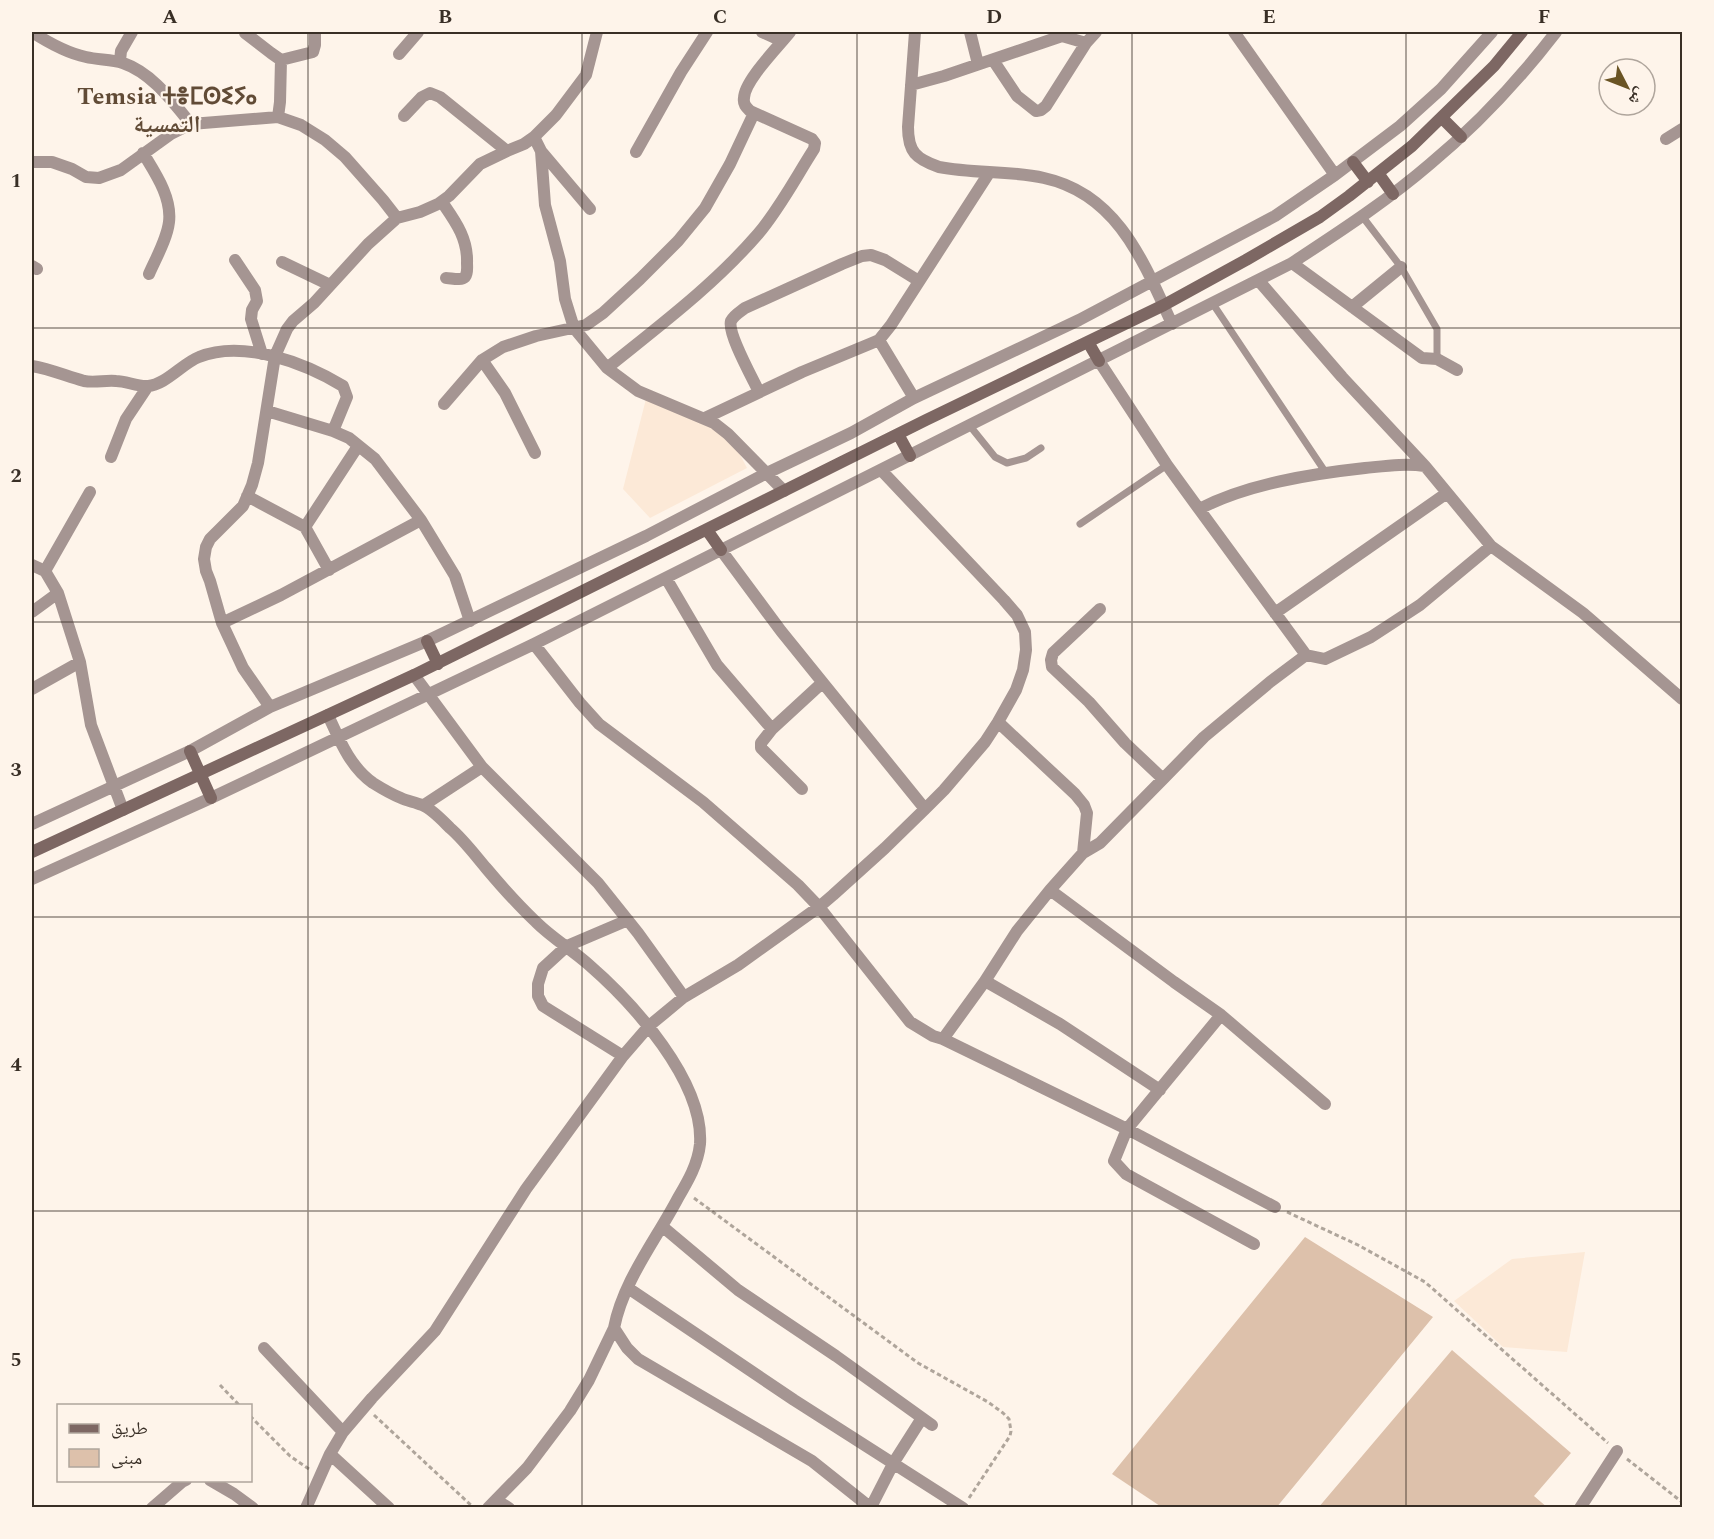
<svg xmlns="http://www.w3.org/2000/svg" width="1714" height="1539" viewBox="0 0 1714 1539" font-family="Spectral,'Noto Naskh Arabic','Noto Sans Tifinagh',serif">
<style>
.built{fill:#fce9d7}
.building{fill:#ddc1ab}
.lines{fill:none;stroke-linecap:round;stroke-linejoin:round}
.path{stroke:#afa59b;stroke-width:3;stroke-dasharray:4.5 3;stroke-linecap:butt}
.service{stroke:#a59592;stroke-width:7}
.minor{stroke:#a59592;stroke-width:12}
.secondary{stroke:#7d6763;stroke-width:12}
.grid{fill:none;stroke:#392f26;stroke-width:1.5;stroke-opacity:0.55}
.labels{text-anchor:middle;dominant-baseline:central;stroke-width:4.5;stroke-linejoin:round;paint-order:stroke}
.district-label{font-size:24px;font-weight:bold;fill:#614b36;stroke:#fef4ea}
.neatline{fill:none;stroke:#392f26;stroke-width:2}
.grid-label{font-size:20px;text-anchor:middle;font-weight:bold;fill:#392f26}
</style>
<rect width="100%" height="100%" fill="#fef4ea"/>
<path class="built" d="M647 395 718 426 735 445 747 468 650 518 623 489Z
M1585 1252 1567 1352 1503 1347 1454 1301 1512 1259Z"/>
<path class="building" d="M1305 1237 1433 1317 1276 1508H1163L1112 1474Z
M1452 1350 1571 1453 1534 1496 1548 1508H1318Z"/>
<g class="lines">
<path class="path" d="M694 1198 918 1363 988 1402 1003 1413 1009 1419 1011 1431 1010 1436 969 1498
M1287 1212 1358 1245 1425 1282 1608 1443
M220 1385 240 1406
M374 1415 474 1508
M250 1416 290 1456 309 1469
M1627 1459 1682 1502"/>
<path class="service" d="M1362 216 1401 267 1437 329V359
M1213 304 1326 473
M970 426 995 457 1007 463 1026 458 1041 448
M1080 524 1167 465"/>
<path class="minor" d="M32 32C49 43 67 53 86 57 98 60 112 59 123 63 152 73 172 101 191 124
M762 32 782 41
M915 32 908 127C908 152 916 159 939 167 974 174 1010 170 1044 178 1118 194 1144 263 1172 324
M970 32 978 64
M1234 32 1335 175
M245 33 271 53 281 60
M399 54 418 32
M993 60 1017 96 1036 111 1041 110 1046 106 1086 43
M120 61 121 51 132 32
M911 85 944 76 1062 36 1086 43 1096 32
M404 116 422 97 430 93 440 97 507 151
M278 117 280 102 281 60 313 52 315 45V32
M534 137 541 151 545 205 560 261 565 299 574 328 607 368 638 391 714 423 728 434 784 491
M1666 139 1682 129
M541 151 590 209
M636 152 681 72 707 32
M143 153C155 173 172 197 169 222 167 239 156 258 149 274
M32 162H52L72 169 86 177 99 178 121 170 171 134 191 124 278 117 301 125 325 140 345 157 383 200 397 218
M442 202C455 221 468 238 467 263 467 267 468 273 465 277 461 281 451 278 446 278
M235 260 255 290 257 301 252 310 251 319 262 354
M282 262 330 285
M1292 263 1422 358 1437 359 1457 370
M32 266 37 269
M1259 281 1342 377 1425 466
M1352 307 1401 267
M879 340 914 398
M482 360 505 393 535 453
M1099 361 1167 465 1199 509C1248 484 1310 474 1365 468 1385 466 1405 463 1425 466L1491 546 1583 613 1682 699
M32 366C50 369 66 376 84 381 95 383 105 380 116 381 126 381 138 387 148 386 165 385 183 363 199 357 243 339 305 363 343 386L347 397 333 431
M607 368C659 326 714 285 758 234 780 208 796 177 814 149L815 143 812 139 750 111C746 107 743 104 744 98 744 81 779 46 790 32
M759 392C753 379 727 333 731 321 734 315 740 312 745 308L842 264 862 256 871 255 885 260 919 281
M444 404 482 360 503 347 536 336 586 325 603 313 640 279 678 241 705 208 730 164 754 113
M267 411 333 431 349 438 375 459 421 520 455 576 470 621
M705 418 802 372 872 343 879 340 891 325 989 173
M111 457 126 419 148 386
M247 496 305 527 329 570
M1199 509 1306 655
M305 527 358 446
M721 550 781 631 925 809
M32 565 45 571 58 593 80 662 91 725 123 810
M45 571 90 492
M666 578 717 665 772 729 822 683
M1100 609 1053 653 1051 660 1052 667 1089 702 1125 743 1163 779 1204 737 1270 682 1306 655 1325 659 1371 637 1420 605 1491 546
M32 612 58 593
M1275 613 1447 493
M222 623 281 595 421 520
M534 644 580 703 599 724 703 802 798 885 819 907 910 1022 933 1036 943 1039 1127 1129 1275 1207
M414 675 482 767 598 883 638 933 684 997
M32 689 80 662
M270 707 243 668 222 623 210 581 206 571 204 559 206 547 210 539 243 506 252 485 258 463 275 356 287 329 293 321 314 303 368 244 397 218 420 212 438 204 449 196 480 164 507 151 524 144 534 137 556 115 586 75 597 32
M328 715C339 739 350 767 373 783 381 788 391 794 401 798 407 801 415 802 422 805 432 809 442 820 450 828 463 839 475 855 486 868 502 887 518 905 536 922 552 938 571 949 588 964 633 1003 704 1081 700 1144 698 1164 688 1181 678 1198 656 1240 623 1281 614 1328L627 1348 638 1359 812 1461 871 1508
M998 722 1075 794 1084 805 1087 813 1083 853 1050 890 1174 982 1221 1015
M772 729 761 743V748L802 789
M424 805 482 767
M32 824 190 751 270 707 427 641 646 536 767 473 851 433 914 398 1079 320 1275 216 1335 175 1400 126 1441 89 1492 32
M1083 853 1100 843 1163 779
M32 879 211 798 534 644 1292 263C1339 232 1387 201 1430 164 1477 125 1519 80 1556 32
M985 981 1017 931 1050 890
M943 1039 985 981 1060 1024 1160 1090
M623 1056 543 1006 538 996V984L543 968 567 946 628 920
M663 1227 738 1290 836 1356 932 1425
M1254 1244 1135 1179 1126 1174 1114 1161 1127 1129 1221 1015 1325 1104
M628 1288 794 1400 963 1508
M264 1348 343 1432
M330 1454 389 1508
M210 1480 234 1494 253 1508
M496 1500 509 1508
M871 1507 894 1462 922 1418
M152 1508 182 1482 186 1480
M306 1508 330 1454 343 1432 372 1398 435 1331 526 1189 623 1056 649 1026 684 997 738 965 819 907 833 895 885 848 925 809 944 790 985 742 998 722 1016 690 1023 670 1026 650 1025 632 1017 615 1004 600 881 470
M488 1508 527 1468 570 1411 589 1380 614 1328
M1580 1508 1617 1451"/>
<path class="secondary" d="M1442 118 1461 137
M1353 162 1368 182
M1378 173 1393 194
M1088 342 1099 361
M898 434 910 456
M707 530 721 550
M427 641 438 664
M190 751 211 798
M32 852 414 675 926 420 1164 305 1246 260 1320 217 1349 196 1412 146 1494 66 1522 32"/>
</g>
<path class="grid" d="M308 32V1508M582 32V1508M857 32V1508M1132 32V1508M1406 32V1508M32 328H1682M32 622H1682M32 917H1682M32 1211H1682"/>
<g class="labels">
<g class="district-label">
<text x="167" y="97">Temsia ⵜⴻⵎⵙⵉⵢⴰ<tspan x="167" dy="28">التمسية</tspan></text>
</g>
</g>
<rect width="1714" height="1539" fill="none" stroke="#fef4ea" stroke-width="66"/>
<rect x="57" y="1404" width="195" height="78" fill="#fef4ea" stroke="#afa59c" stroke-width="1.5"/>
<rect x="69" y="1424" width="30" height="9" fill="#7d6763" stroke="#afa59c" stroke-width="1.5"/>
<text x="111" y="1434" font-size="18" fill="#392f26">طريق</text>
<rect x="69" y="1449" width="30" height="18" fill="#ddc1ab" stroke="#afa59c" stroke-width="1.5"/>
<text x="111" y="1464" font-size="18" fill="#392f26">مبنى</text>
<g transform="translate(1627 87) rotate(132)"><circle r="28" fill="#fef4ea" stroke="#afa59c" stroke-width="1.5"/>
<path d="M0-4.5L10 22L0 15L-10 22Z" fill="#6a5424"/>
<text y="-9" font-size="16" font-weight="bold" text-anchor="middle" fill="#392f26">ش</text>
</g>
<rect x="33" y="33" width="1648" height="1473" class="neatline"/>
<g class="grid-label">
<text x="170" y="23">A</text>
<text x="445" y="23">B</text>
<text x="720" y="23">C</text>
<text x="994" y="23">D</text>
<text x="1269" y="23">E</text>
<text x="1544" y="23">F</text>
<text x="16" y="187">1</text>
<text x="16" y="482">2</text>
<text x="16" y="776">3</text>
<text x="16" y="1071">4</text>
<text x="16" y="1366">5</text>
</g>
</svg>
